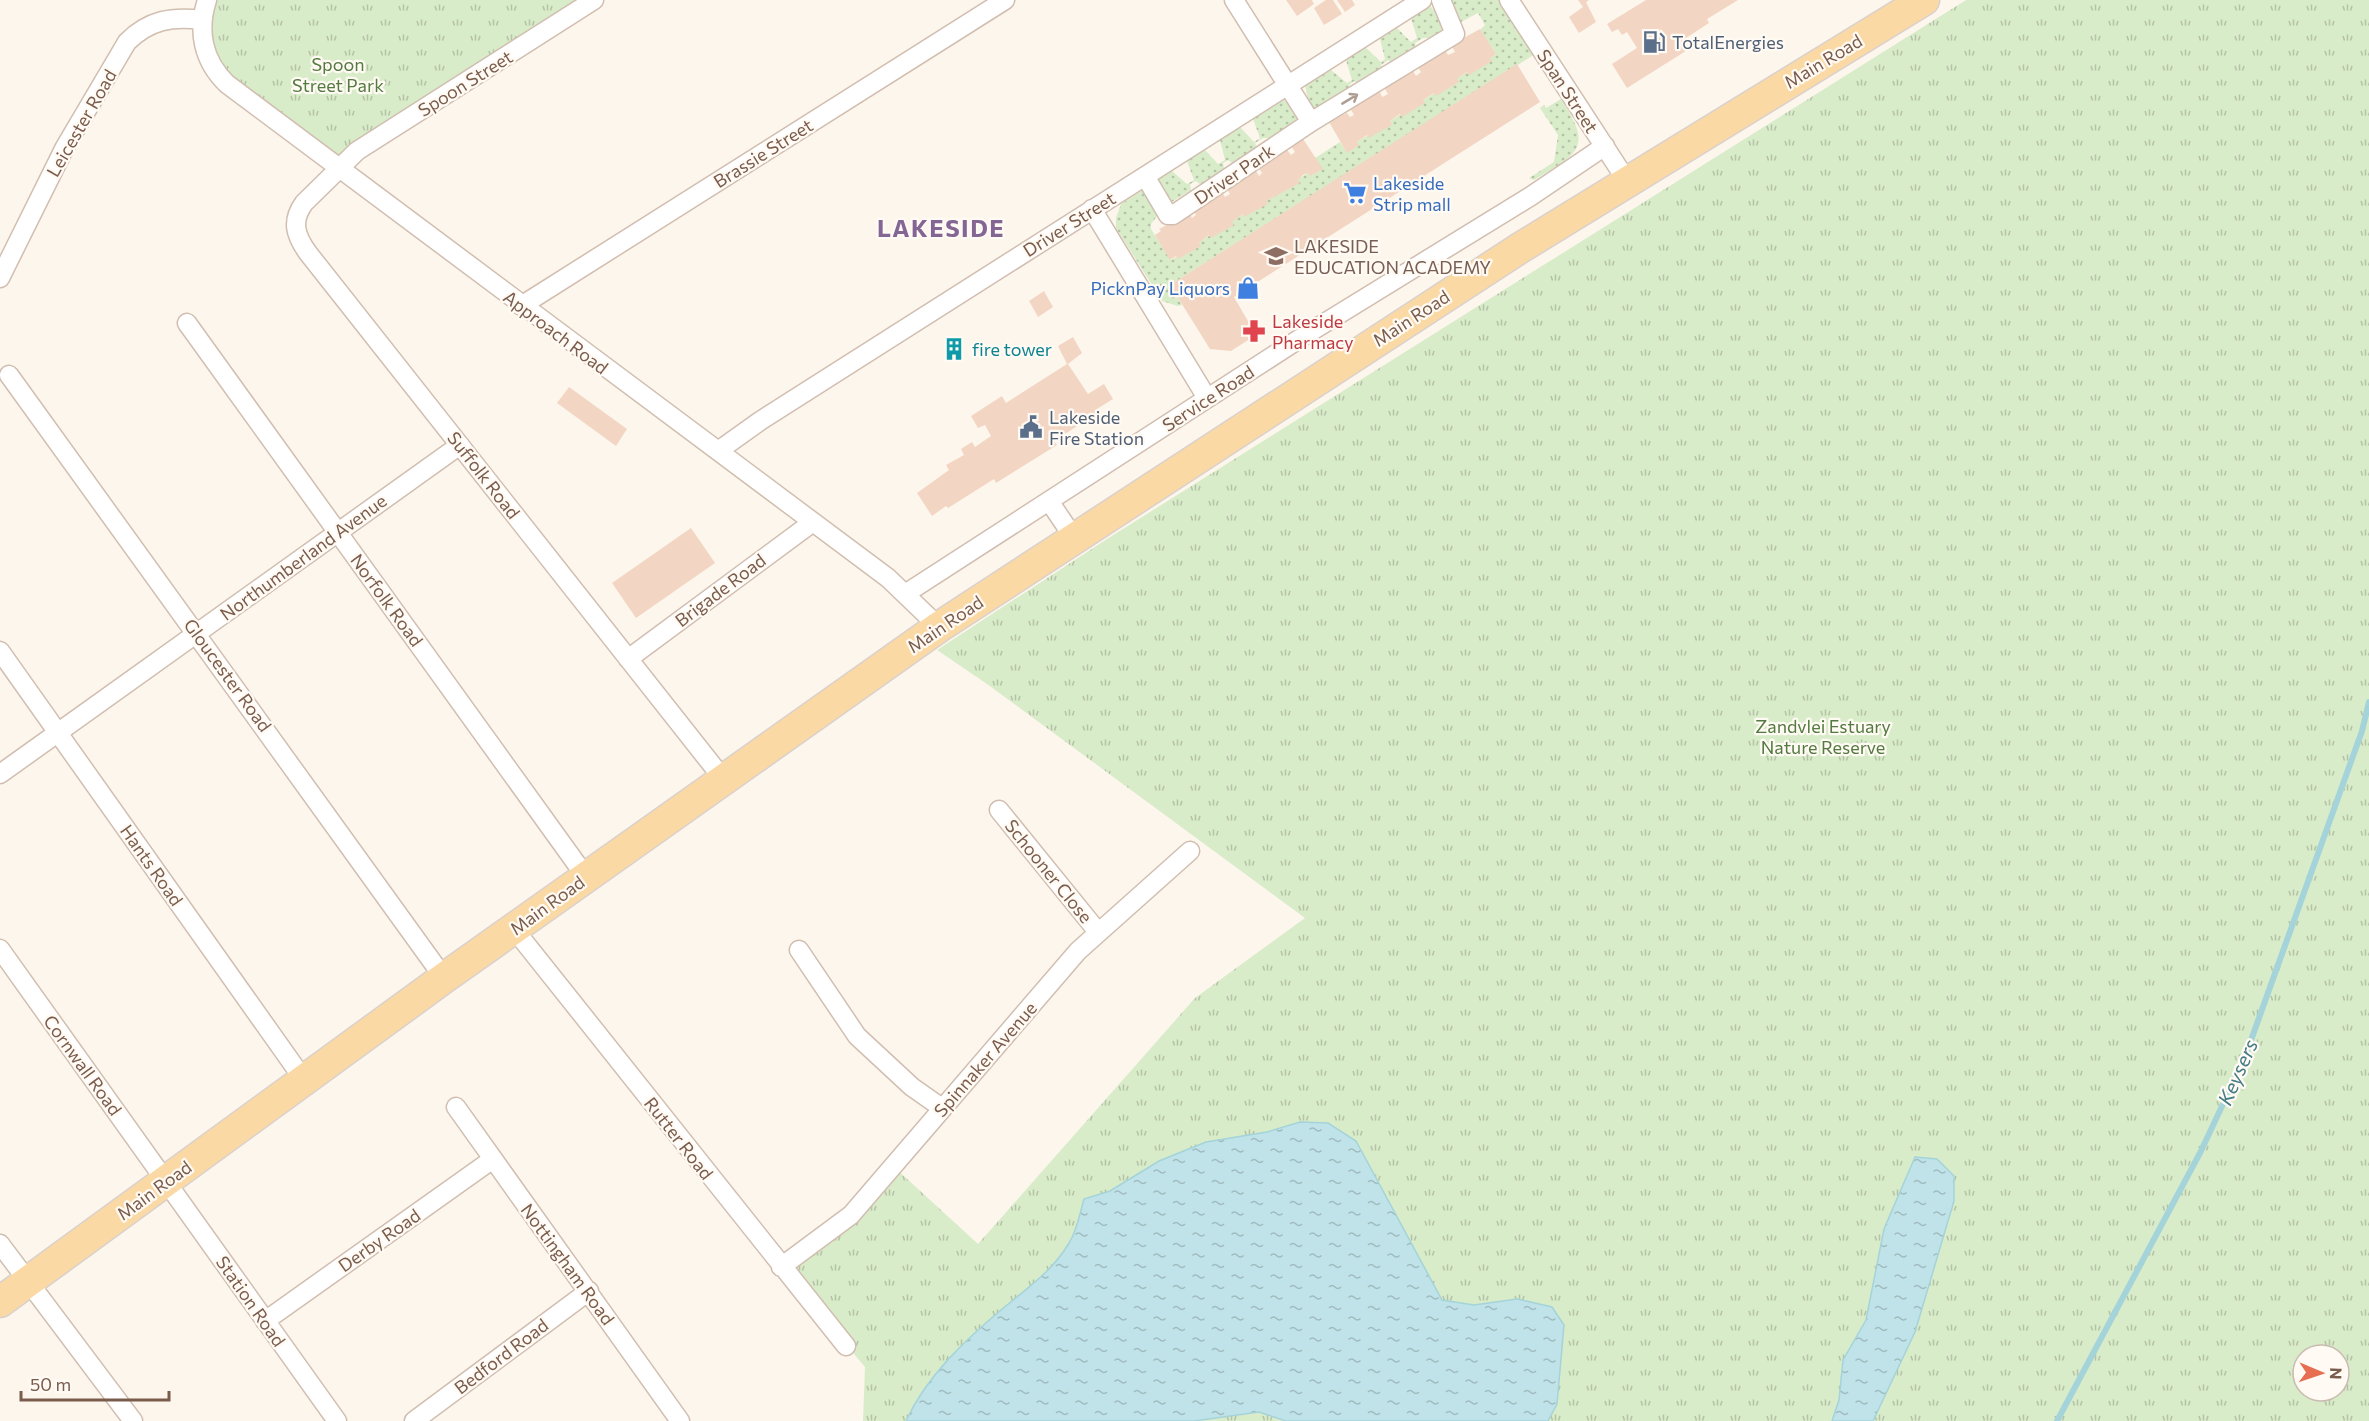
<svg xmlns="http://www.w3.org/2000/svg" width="2369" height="1421" viewBox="0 0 2369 1421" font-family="Commissioner,sans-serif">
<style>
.grass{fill:url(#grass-dots)}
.park{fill:url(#park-tufts);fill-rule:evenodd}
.water{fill:url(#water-ripples);stroke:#a5d3da;stroke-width:1.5}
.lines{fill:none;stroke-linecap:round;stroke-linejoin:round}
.stream{stroke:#a5d3da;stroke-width:6}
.building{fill:#f3d5c3}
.minor-casing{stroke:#d1beb0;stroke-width:21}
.primary-casing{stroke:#dad1cd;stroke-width:33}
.minor{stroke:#fff;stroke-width:18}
.primary{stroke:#fbd9a5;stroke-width:30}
.oneway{stroke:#af9d94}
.labels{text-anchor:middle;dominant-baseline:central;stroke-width:4.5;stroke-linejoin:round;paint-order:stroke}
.service-label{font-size:18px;fill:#4e5e75;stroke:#fffaf3;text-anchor:start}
.street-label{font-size:18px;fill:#7a5c4d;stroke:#fffaf3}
.park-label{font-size:18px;fill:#537a41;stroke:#fffaf3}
.shop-label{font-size:18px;fill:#366cbe;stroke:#fffaf3;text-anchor:start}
.education-label{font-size:18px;fill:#785e54;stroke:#fffaf3;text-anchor:start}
.health-label{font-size:18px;fill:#be3a42;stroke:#fffaf3;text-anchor:start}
.culture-label{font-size:18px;fill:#0d838f;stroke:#fffaf3;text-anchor:start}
.water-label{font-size:20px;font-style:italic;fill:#437c86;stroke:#fffaf3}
.district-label{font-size:24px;font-weight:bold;letter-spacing:1.5px;fill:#846695;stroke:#fffaf3}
</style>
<defs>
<pattern id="grass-dots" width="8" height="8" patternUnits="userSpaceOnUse" patternTransform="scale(1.5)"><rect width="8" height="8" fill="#d8ecc9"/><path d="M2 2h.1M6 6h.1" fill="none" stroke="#b4c2a5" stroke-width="1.8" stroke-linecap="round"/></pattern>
<pattern id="park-tufts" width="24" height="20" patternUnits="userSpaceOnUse" patternTransform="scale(1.5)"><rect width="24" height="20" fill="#d8ecc9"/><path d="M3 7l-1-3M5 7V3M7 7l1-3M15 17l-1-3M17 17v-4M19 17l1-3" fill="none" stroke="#b4c2a5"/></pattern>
<pattern id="water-ripples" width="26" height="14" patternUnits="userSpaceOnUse" patternTransform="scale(1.5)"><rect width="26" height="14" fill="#bfe3e8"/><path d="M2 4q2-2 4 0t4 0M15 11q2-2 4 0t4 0" fill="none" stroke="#a0bbbe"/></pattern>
</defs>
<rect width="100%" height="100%" fill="#fdf6ec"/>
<path class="grass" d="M1446 0H1499L1535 54 1170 285 1182 305 1178 306 1162 301 1116 228V218L1121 204 1143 190 1158 215 1151 224V229L1171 260 1308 173 1315 158 1340 142 1347 152 1357 142 1496 54 1480 30 1485 25 1478 13 1459 23Z
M1430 6 1444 21V27L1433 38H1423L1415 43 1416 50 1394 64 1388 60 1381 65 1383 70 1358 83 1354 81 1349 85 1350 92 1320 112 1310 107 1305 86 1331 70 1347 83 1352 80 1346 60 1365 47 1381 62 1385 59 1380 39 1397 28 1411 42 1417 38 1411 18Z
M1561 99C1594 149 1578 153 1534 180L1529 178 1554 162 1558 135 1540 108 1544 105 1546 108Z
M1284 100 1300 113 1299 121 1282 138H1263L1255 143 1257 149 1236 166 1228 160 1223 163 1225 173 1201 185 1196 181 1190 184 1191 190 1170 203 1154 182 1172 171 1187 184 1194 180 1187 161 1205 150 1218 164 1225 160 1220 140 1240 127 1254 142 1260 138 1253 119Z"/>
<path class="park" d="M207 0H594L340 171 219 76Z
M1966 0H2369V1421H863L865 1367 781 1267 893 1166 978 1244 1195 998 1305 918 987 684 937 650 1107 539ZM2303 1355H2339V1391H2303Z"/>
<path class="water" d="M1300 1122 1328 1123 1356 1141 1442 1300 1474 1305 1517 1299 1552 1307 1564 1325 1557 1404 1548 1421H1286L1259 1412 1194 1421H906C926 1377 964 1341 1001 1310 1026 1289 1052 1272 1069 1243 1077 1231 1080 1213 1084 1199L1110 1191 1159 1161 1206 1142 1267 1132Z
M1915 1157 1937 1159 1954 1176V1201L1915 1332 1873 1421H1832L1839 1400 1843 1360 1866 1320 1884 1229Z"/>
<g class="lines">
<path class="stream" d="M2057 1421 2201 1151 2245 1057 2362 731 2369 702"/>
</g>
<path class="building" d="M1286 0H1312L1314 4 1297 16Z
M1326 0H1333L1342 14 1324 25 1314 8Z
M1337 0H1352L1355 5 1345 12Z
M1578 0H1589L1586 2 1596 22 1579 33 1569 17 1583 7Z
M1646 0H1738L1707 19 1709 23 1683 40 1689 49 1627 88 1612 64 1637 48 1627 32 1622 35 1618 29 1612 32 1607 24Z
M1480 29 1496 54 1490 58 1492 61 1469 75 1467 72 1457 79 1459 82 1436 96 1434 93 1423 100 1425 103 1402 117 1400 114 1390 121 1392 125 1368 138 1367 135 1357 142 1359 145 1347 153 1329 122 1347 113 1350 117 1354 115 1350 108 1380 92 1382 97 1388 94 1384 87 1413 71 1416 76 1421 72 1417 66 1445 50 1448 55 1455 52 1451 45Z
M1517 64 1540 102 1234 297 1256 335 1231 351 1210 349 1170 285Z
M1303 139 1323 169 1310 176 1308 173 1303 175 1298 180 1300 183 1266 201 1268 204 1244 217 1243 214 1232 222 1234 225 1211 238 1209 235 1205 238 1199 243 1201 246 1178 259 1176 256 1170 260 1155 235 1161 231 1159 229 1189 213 1192 218 1196 215 1192 208 1222 192 1225 197 1230 194 1226 187 1256 171 1259 176 1262 173 1258 167 1287 150 1291 155 1295 152 1291 146Z
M1044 291 1053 307 1038 317 1029 301Z
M1073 337 1082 353 1068 364 1088 394 1104 384 1113 399 1097 409 1099 412 1054 441 1057 445 996 483 994 479 948 508 946 506 932 516 917 493 949 470 946 465 964 455 961 449 972 442 975 447 991 436 985 425 978 428 971 416 1002 396 1006 403 1067 364 1058 346Z
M957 343 961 351 952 356 947 348Z
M569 387 627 429 616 446 557 403Z
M691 528 715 563 636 618 612 583Z"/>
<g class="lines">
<g class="minor-casing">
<path id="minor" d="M207 0C197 31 203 61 227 84L888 578 939 627
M594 0 357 151 304 203C291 221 295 235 308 253L724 780
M1234 0 1311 122 1455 34 1441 0
M1509 0 1627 181
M1145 176 1168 215H1173L1311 122
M1092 209 1207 398
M0 278 65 147 127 42C149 20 172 16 202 20
M521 306 1005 0
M187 323 586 877
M9 375 444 978
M718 451 760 421 1422 0
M1049 501 1074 538
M905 594 1310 332 1531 196 1605 146
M0 651 304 1080
M628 659 813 522
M0 774 460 445
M999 810 1098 932
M514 929 846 1346
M0 949 337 1421
M799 950 857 1036 912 1087 942 1108
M456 1107 680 1421
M0 1244 133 1421
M781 1267 851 1215 1078 951 1190 851
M265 1321 493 1159
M414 1421 589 1291"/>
</g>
<g class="primary-casing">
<path id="primary" d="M0 1302 444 978 939 627 1520 248 1924 0"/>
</g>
<use href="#minor" class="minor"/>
<use href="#primary" class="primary"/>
</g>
<defs><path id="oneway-shaft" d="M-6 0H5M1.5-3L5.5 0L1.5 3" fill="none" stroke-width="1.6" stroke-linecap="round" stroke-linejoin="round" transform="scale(1.5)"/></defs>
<use class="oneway" href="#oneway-shaft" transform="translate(1350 99) rotate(-31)"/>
<defs>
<g id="fuel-bare" transform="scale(1.8)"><path d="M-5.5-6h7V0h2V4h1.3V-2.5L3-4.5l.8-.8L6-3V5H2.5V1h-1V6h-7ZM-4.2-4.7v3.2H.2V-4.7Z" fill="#5c6f8a" stroke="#fffaf3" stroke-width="2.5" paint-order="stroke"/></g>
<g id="supermarket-bare" transform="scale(1.8)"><path d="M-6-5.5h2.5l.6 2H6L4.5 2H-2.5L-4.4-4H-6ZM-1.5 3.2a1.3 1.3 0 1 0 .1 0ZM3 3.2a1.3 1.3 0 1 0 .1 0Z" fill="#3f7fe0" stroke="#fffaf3" stroke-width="2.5" paint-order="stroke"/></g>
<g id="school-bare" transform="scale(1.8)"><path d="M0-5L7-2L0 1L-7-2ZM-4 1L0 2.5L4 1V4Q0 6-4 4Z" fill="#8d6e63" stroke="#fffaf3" stroke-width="2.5" paint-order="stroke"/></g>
<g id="shop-bare" transform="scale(1.8)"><path d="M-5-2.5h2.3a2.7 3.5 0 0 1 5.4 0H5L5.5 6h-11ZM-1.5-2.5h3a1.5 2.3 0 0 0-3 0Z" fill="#3f7fe0" stroke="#fffaf3" stroke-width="2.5" paint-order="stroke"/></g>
<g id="pharmacy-bare" transform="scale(1.8)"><path d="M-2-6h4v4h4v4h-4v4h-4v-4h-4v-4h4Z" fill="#e0444e" stroke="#fffaf3" stroke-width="2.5" paint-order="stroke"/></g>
<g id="building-bare" transform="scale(1.8)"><path d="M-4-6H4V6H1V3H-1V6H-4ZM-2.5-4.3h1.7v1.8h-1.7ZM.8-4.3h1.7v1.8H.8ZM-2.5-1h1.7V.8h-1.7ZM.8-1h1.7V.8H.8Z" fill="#0f9aa8" stroke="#fffaf3" stroke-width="2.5" paint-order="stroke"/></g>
<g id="civic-bare" transform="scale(1.8)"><path d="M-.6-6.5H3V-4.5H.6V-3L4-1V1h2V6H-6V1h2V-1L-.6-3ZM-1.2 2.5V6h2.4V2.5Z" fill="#5c6f8a" stroke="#fffaf3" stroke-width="2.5" paint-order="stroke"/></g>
</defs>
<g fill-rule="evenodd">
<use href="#fuel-bare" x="1654" y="42"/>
<use href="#supermarket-bare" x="1355" y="193"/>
<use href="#school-bare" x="1276" y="256"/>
<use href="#shop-bare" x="1248" y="288"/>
<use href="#pharmacy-bare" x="1254" y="331"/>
<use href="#building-bare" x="954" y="349"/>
<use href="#civic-bare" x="1031" y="427"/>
</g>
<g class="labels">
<g class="service-label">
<text x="1672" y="42">TotalEnergies</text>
<text x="1049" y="417">Lakeside<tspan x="1049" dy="21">Fire Station</tspan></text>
</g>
<g class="street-label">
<text transform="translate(1823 61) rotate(-31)">Main Road</text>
<text transform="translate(465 83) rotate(-32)">Spoon Street</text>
<text transform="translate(1568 91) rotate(57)">Span Street</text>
<text transform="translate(81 123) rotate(-60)">Leicester Road</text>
<text transform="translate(763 153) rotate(-32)">Brassie Street</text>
<text transform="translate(1234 174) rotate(-34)">Driver Park</text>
<text transform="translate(1069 224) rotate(-32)">Driver Street</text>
<text transform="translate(1411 318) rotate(-33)">Main Road</text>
<text transform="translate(556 332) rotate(37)">Approach Road</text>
<text transform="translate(1208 398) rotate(-33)">Service Road</text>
<text transform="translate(484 475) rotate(52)">Suffolk Road</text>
<text transform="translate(303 557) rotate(-36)">Northumberland Avenue</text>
<text transform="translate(720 590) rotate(-37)">Brigade Road</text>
<text transform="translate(387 600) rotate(54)">Norfolk Road</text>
<text transform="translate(945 624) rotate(-34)">Main Road</text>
<text transform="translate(228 675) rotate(54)">Gloucester Road</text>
<text transform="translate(152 865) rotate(55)">Hants Road</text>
<text transform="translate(1049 871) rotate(51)">Schooner Close</text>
<text transform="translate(547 905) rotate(-36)">Main Road</text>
<text transform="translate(985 1059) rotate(-49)">Spinnaker Avenue</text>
<text transform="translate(83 1065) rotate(54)">Cornwall Road</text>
<text transform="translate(679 1138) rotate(52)">Rutter Road</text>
<text transform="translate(154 1190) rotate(-36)">Main Road</text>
<text transform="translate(379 1240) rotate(-35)">Derby Road</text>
<text transform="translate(568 1264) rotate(54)">Nottingham Road</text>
<text transform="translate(251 1301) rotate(55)">Station Road</text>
<text transform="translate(501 1356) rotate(-37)">Bedford Road</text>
</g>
<g class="park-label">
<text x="338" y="64">Spoon<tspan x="338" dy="21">Street Park</tspan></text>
<text x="1823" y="726">Zandvlei Estuary<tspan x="1823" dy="21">Nature Reserve</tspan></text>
</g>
<g class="shop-label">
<text x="1373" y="183">Lakeside<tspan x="1373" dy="21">Strip mall</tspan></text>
<text x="1230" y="288" text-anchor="end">PicknPay Liquors</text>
</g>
<g class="education-label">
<text x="1294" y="246">LAKESIDE<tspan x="1294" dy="21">EDUCATION ACADEMY</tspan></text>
</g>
<g class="health-label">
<text x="1272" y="321">Lakeside<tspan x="1272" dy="21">Pharmacy</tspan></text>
</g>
<g class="culture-label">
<text x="972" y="349">fire tower</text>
</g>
<g class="water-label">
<text transform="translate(2237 1072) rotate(-66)">Keysers</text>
</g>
<g class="district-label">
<text x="941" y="227">LAKESIDE</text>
</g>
</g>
<g transform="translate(2321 1373) rotate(92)"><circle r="28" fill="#fffaf3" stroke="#cabbb1" stroke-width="1.5"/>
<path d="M0-4.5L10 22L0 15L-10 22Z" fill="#e76f51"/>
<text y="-9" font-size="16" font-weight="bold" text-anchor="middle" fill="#7a5c4d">N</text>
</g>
<path d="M21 1391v9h148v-9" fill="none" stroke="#7a5c4d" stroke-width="3"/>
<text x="30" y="1391" font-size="18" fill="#7a5c4d" stroke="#fffaf3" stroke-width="4.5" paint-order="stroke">50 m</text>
</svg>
